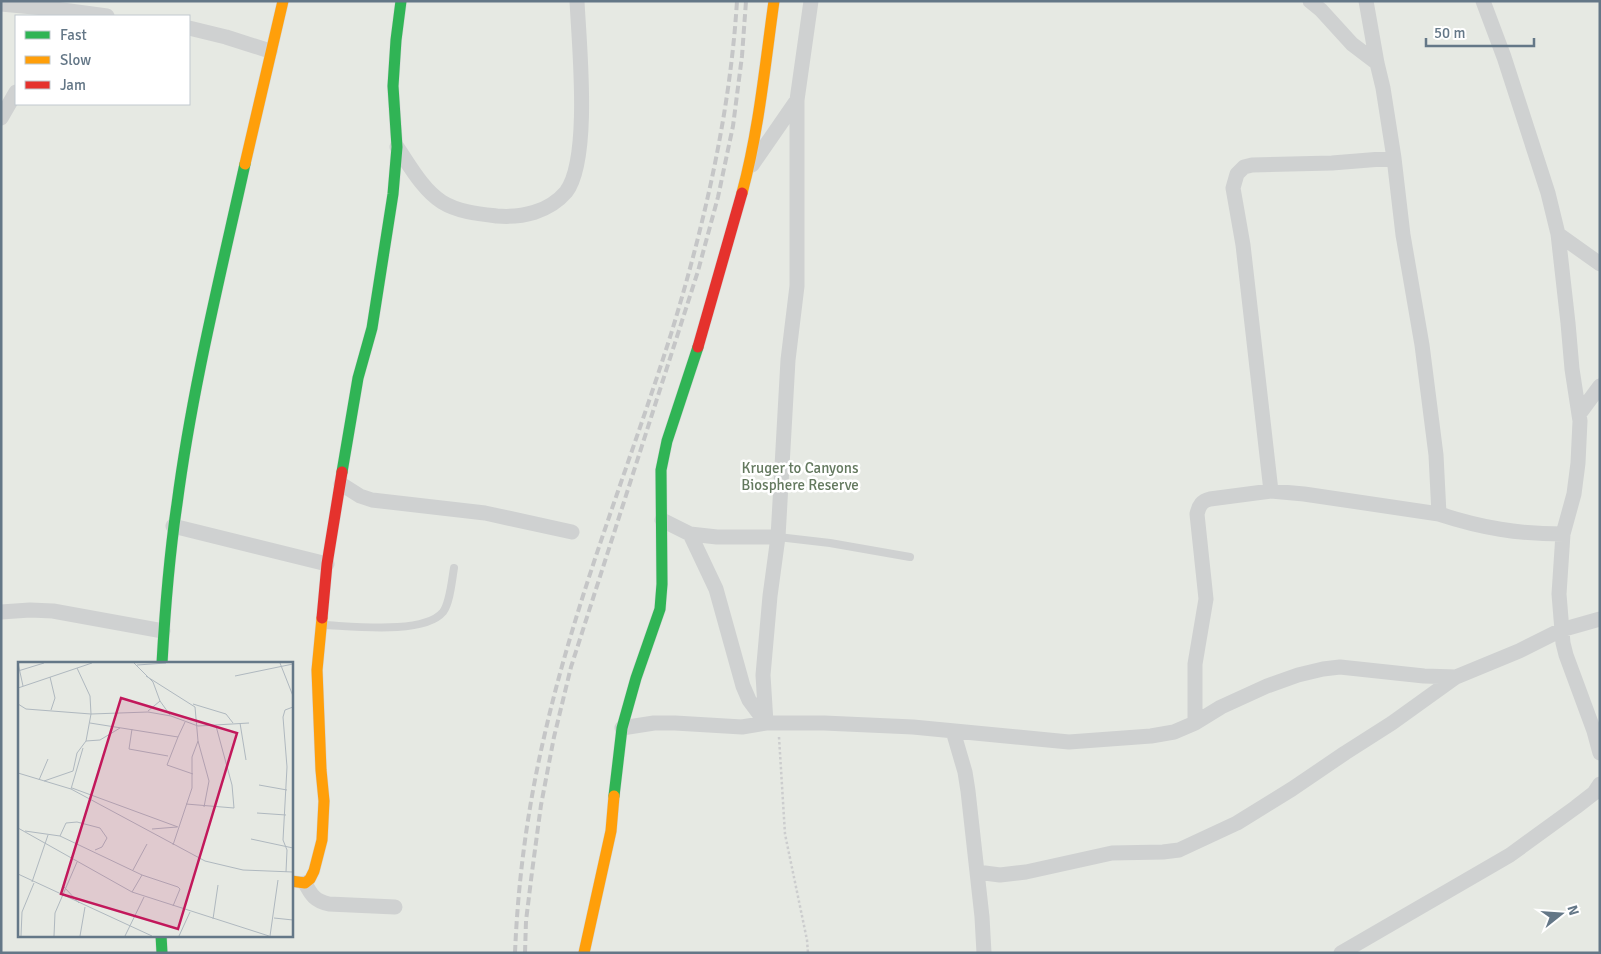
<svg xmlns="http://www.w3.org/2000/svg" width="1601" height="954" viewBox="0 0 1601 954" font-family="Signika,sans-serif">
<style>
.green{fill:#e6e9e3;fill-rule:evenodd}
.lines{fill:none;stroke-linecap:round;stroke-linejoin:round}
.fast-casing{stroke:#d2d4d4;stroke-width:12}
.slow-casing{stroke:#d2d4d4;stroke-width:12}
.jam-casing{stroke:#d2d4d4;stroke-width:12}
.path{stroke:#cccdce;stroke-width:2.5;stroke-dasharray:2.5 2.5;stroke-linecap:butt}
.lane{stroke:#cfd1d1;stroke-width:8}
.street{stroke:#cfd1d1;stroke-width:15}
.fast{stroke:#30b455;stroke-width:11}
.slow{stroke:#ff9f0a;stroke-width:11}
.jam{stroke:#e5322d;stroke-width:11}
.rail{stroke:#c5c6c7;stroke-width:4;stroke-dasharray:8 4;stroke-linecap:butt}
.labels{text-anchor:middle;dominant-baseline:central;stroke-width:5;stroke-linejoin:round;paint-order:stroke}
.park-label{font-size:15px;fill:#64795f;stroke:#fff}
.inset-road{fill:none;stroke:#afb8bf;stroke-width:1}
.view{fill:#c2185b;fill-opacity:0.15;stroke:#c2185b;stroke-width:2.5}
.inset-edge{fill:none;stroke:#647787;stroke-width:2.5}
</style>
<rect width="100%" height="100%" fill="#f6f6f5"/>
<path class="green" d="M1 1H1600V953H1ZM16 16H189V104H16ZM19 663H291V935H19Z"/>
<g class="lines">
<g class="fast-casing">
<path id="fast" d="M342 472 358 378 372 328 393 194 397 147 393 86 396 40 401 1
M162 663C165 610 169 557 177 504 192 389 220 277 245 164
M614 796 622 728 636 678 660 609 662 584 661 470 667 441 698 347
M161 935 162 953"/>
</g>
<g class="slow-casing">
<path id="slow" d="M245 164 283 1
M742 193C759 130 765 65 774 1
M291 881 305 883 310 879 314 871 322 840 324 801 321 770 317 670 322 618
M584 953 611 831 614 796"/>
</g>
<g class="jam-casing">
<path id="jam" d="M698 347 742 193
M322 618 327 564 342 472"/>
</g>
<path class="path" d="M779 737 785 834 807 940 808 953"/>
<path class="lane" d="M778 537 830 543 910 557
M323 625C351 626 424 635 443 612 450 603 452 579 454 568"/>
<path class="street" d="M1310 1 1321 10 1352 44 1377 63
M1366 1 1377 63 1383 88 1394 158 1403 235 1422 345 1436 455 1439 514C1482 528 1518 534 1563 534
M1483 1 1504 57 1548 193 1558 234 1568 323 1572 369 1580 421 1578 463 1574 494 1563 534 1559 594 1563 643 1566 655 1594 731 1600 753
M1 4 55 9 107 16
M189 28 226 37 270 51
M1 118 16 92
M397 147C410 166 423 190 442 202 458 212 479 214 497 216 522 218 549 212 566 192 591 159 579 44 577 1
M752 165 797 100
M1558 234 1600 264
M1580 413 1600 386
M341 484 360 496 372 500 485 513 572 532
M1271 491 1243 245 1233 188 1237 174 1244 167 1252 165 1332 163 1394 158
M662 520 690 534 717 537H778
M173 526 327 564
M690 534 716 589 743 686 749 700 766 723
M1 612 30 610 53 611 163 631
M766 723 763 675 770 596 778 537 788 360 797 286V100L811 1
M1195 723V664L1206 599 1197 514C1199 505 1202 501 1210 499L1271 491 1304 494 1439 514
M622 728 654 723H675L742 727 766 723H824L913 727 1069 742 1151 736 1174 732 1195 723 1221 707 1267 686 1298 675 1323 669 1340 667 1424 676 1456 677
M953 731 965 772 968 791 982 917 984 953
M977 872 1000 875 1026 872 1112 853 1163 852 1179 850 1237 823 1292 789 1345 753 1392 723 1456 677 1519 651 1561 630 1600 619
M305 883C311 895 315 901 329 904L395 907
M1341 953 1510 855 1576 807 1594 793 1600 784"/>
<use href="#fast" class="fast"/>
<use href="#slow" class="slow"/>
<use href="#jam" class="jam"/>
<path class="rail" d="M515 953C518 879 528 805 545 733 576 597 629 467 671 334 704 226 730 114 737 1
M525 953 526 921 532 872 541 805 554 737 571 667 698 271 718 197 733 126 742 56 746 1"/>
</g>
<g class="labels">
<g class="park-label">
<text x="800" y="468">Kruger to Canyons<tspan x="800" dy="17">Biosphere Reserve</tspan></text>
</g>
</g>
<g transform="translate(18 662)">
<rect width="275" height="275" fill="#f6f6f5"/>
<path d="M0 1H275V274H0Z" fill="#e6e9e3"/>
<path class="inset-road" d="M0 1 5 24M116 1 135 20 142 39 152 53M262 1 275 34M119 3 148 1M0 9 26 1M128 14 177 45 180 79 191 119 186 145M217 14 275 2M32 15 37 36 33 48M0 26 74 1M0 42 8 47 73 52 72 34 59 6M175 42 208 52 215 61M130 49 142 39M72 61 160 75 167 60M222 61 228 98M114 67 111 87 150 94M160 75 149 103 175 112M68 79 82 78 102 66M0 111 53 127 187 199 225 208 275 210M21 118 30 97M26 119 55 109 59 91 68 79 73 52 130 50 153 54 180 64 231 61M241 123 269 128M54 126 160 165M53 127 65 86M168 142 216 146 214 123 198 64M239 151 268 153M0 166 114 230 251 274M134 167 159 165M7 169 42 174 124 213 160 225 162 227 155 244M42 174 48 161 59 160 82 166 89 176 84 185 77 188M233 177 275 186M155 183 174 126V95L180 79M115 208 129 182M268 210 269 188 265 178 269 105 265 55 267 48 275 45M0 212 134 274M14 220 30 173M46 225 61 241M114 230 124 213M256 256 275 258M195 257 200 223M3 274 4 250 16 221M36 274 37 251 59 200M62 274 67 245M107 274 126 235M161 274 172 250M252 274 260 218"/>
<path class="view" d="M103 36 219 71 160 267 43 232Z"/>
<rect width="275" height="275" class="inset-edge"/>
</g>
<rect width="1601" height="954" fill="none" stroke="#647787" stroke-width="5"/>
<rect x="15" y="15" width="175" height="90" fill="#ffffff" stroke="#c1c9cf"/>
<rect x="25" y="31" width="25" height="8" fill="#30b455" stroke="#c1c9cf"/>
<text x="60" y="40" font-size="15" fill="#647787">Fast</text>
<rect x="25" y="56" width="25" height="8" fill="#ff9f0a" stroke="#c1c9cf"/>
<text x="60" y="65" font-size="15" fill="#647787">Slow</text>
<rect x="25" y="81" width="25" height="8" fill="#e5322d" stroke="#c1c9cf"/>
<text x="60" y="90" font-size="15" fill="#647787">Jam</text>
<g transform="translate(1561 914) rotate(73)" stroke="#ffffff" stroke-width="4" paint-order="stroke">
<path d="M0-4L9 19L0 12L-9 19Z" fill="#647787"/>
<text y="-8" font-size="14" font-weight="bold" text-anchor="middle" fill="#647787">N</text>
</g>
<path d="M1426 38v8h108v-8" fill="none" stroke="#647787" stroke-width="2.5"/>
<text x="1434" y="38" font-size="15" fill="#647787" stroke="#ffffff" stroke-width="4" paint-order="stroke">50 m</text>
</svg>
